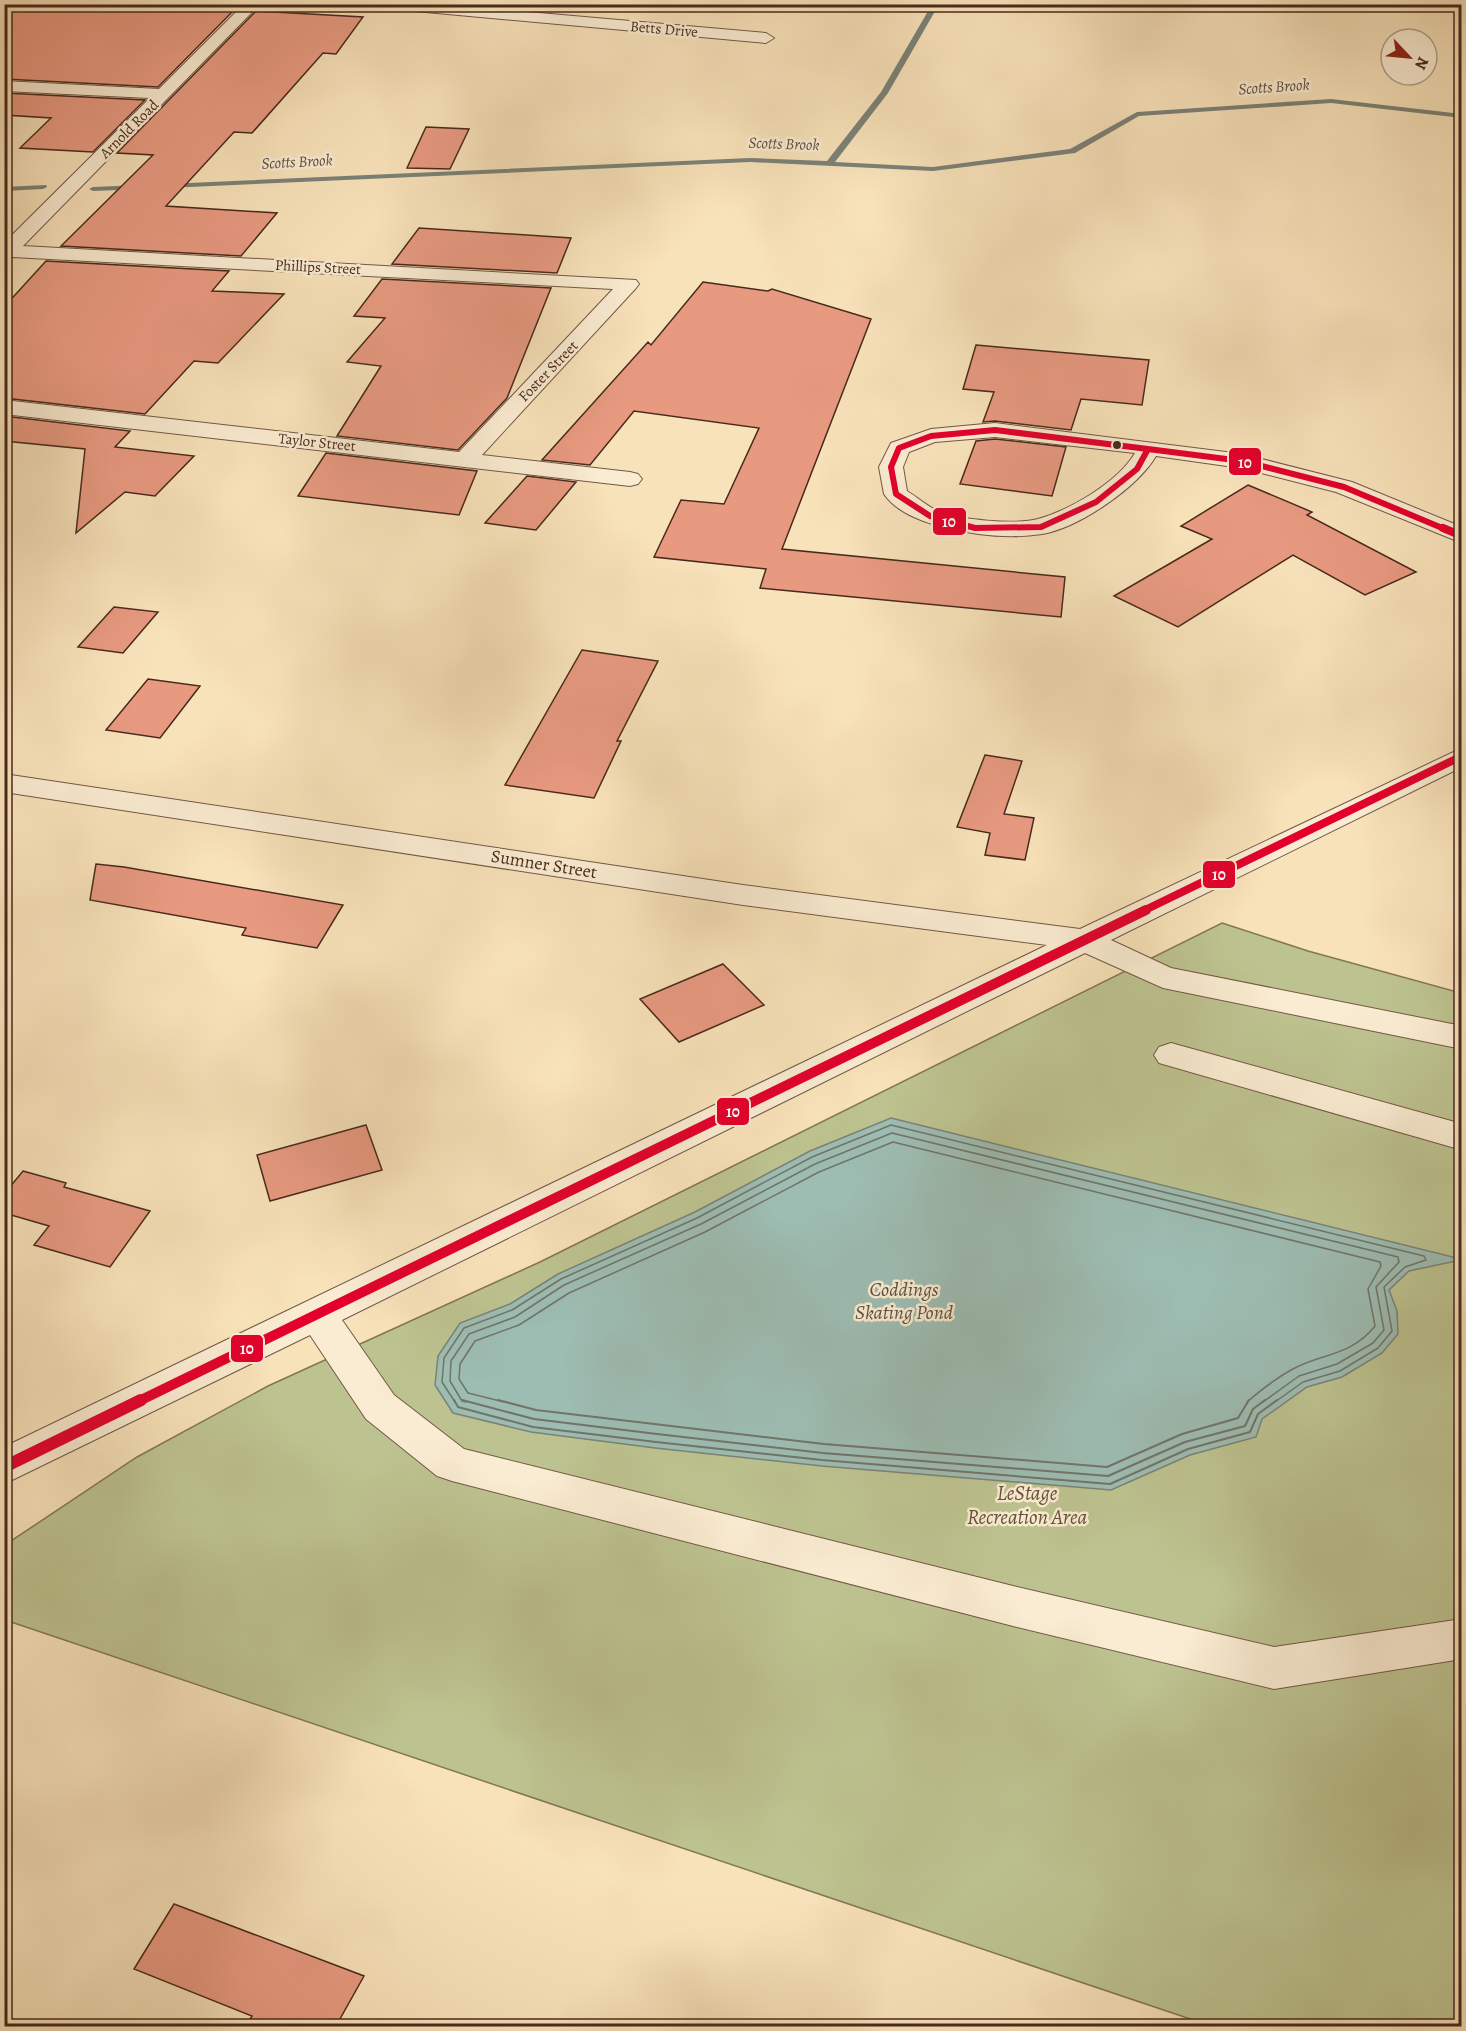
<svg xmlns="http://www.w3.org/2000/svg" width="1466" height="2031" viewBox="0 0 1466 2031" font-family="Alegreya,serif">
<style>
.green{fill:#bdc390;stroke:#827656;stroke-width:1.5}
.water{fill:#9dbdb3;stroke:#7b8277;stroke-width:1.5}
.lines{fill:none;stroke-linecap:round;stroke-linejoin:round}
.shore-far1{stroke:#727468;stroke-width:1.5}
.shore{stroke:#727468;stroke-width:2}
.stream{fill:#7b8277;fill-rule:evenodd}
.building{fill:#e89a81;stroke:#482a1d;stroke-width:1.5}
.minor-casing{stroke:#745844;stroke-width:2}
.minor{fill:#faecd2;fill-rule:evenodd}
.bus-1-far3-casing{stroke:#faecd2;stroke-width:9}
.bus-1-far2-casing{stroke:#faecd2;stroke-width:11}
.bus-1-far1-casing{stroke:#faecd2;stroke-width:14}
.bus-1-casing{stroke:#faecd2;stroke-width:16}
.bus-1-far3{stroke:#e4002b;stroke-width:6}
.bus-1-far2{stroke:#e4002b;stroke-width:8}
.bus-1-far1{stroke:#e4002b;stroke-width:10}
.bus-1{stroke:#e4002b;stroke-width:12}
.bus-dot{fill:#482a1d;stroke:#faecd2;stroke-width:2}
.labels{text-anchor:middle;dominant-baseline:central;stroke-width:5;stroke-linejoin:round;paint-order:stroke}
.far-street-label{font-size:15px;fill:#482a1d;stroke:#faecd2}
.far-water-label{font-size:16px;font-style:italic;fill:#5d4f42;stroke:#faecd2}
.street-label{font-size:18px;fill:#482a1d;stroke:#faecd2}
.water-label{font-size:20px;font-style:italic;fill:#5d4f42;stroke:#faecd2}
.near-park-label{font-size:21px;font-style:italic;fill:#65503a;stroke:#faecd2}
.line-badge{stroke:#faecd2;stroke-width:2}
.badge-label{font-size:16px;text-anchor:middle;font-weight:bold;fill:#fff}
</style>
<rect width="100%" height="100%" fill="#f8e2ba"/>
<filter id="stains"><feTurbulence type="fractalNoise" baseFrequency=".00333" numOctaves="4"/><feColorMatrix values="0 0 0 0 .2 0 0 0 0 .09 0 0 0 0 .02 0 0 0 .5 -.17"/></filter>
<radialGradient id="worn" r=".72"><stop offset=".6" stop-color="#630" stop-opacity="0"/><stop offset="1" stop-color="#630" stop-opacity=".3"/></radialGradient>
<path class="green" d="M1222 923 1308 951 1461 993V2026H1211L5 1620V1545L137 1457 268 1386 540 1262Z"/>
<path class="water" d="M891 1118 1461 1259V1260L1409 1271 1389 1290 1397 1311 1398 1334 1382 1353 1342 1377 1307 1387 1262 1419 1256 1437 1190 1455 1111 1490 822 1466 655 1448 531 1432 453 1413 435 1385 438 1356 460 1323 510 1304 558 1274 695 1212 810 1151Z"/>
<g class="lines">
<path class="shore-far1" d="M455 1402 442 1382 444 1358 464 1328 512 1310 561 1279 697 1218 812 1157 891 1125 1424 1256 1426 1260 1405 1267 1384 1287 1392 1331 1378 1348 1340 1371 1303 1382 1275 1402
M466 1402 462 1401 450 1381 451 1361 469 1334 515 1317 564 1285 701 1224 815 1164 892 1133 1398 1257 1399 1262 1376 1287 1384 1330 1373 1343 1337 1364 1299 1376 1263 1402
M504 1402 468 1393 459 1379 460 1364 475 1341 519 1325 569 1293 705 1232 819 1172 893 1142 1380 1262 1381 1266 1368 1289 1375 1326C1350 1357 1322 1353 1293 1369 1278 1377 1261 1390 1247 1402"/>
<path class="shore" d="M454 1400 458 1407 533 1427 656 1442 822 1460 1110 1484 1188 1449 1250 1432 1258 1414 1277 1400
M462 1400 534 1419 657 1434 823 1453 1108 1476 1185 1442 1245 1426 1253 1409 1265 1400
M498 1400 536 1410 824 1444 1107 1467 1182 1434 1238 1418 1249 1400"/>
<path class="stream" d="M930 4 938 6 888 93 835 162 933 167 1070 149 1137 112 1331 99 1462 114V118L1331 103 1139 116 1075 153 933 171 750 162 167 188 163 186 167 184 750 158 827 161 881 92 931 6Z
M46 185 47 187 43 189 4 191V187Z
M140 185H143V189L93 191 89 189 93 187Z"/>
</g>
<path class="building" d="M4 4H197L192 9 234 10 158 87 4 79Z
M256 11 363 17 336 54 323 53 252 133 234 132 166 206 277 213 241 256 61 246 153 155 117 153Z
M4 93 145 100 93 152 20 148 51 118 4 115Z
M426 127 469 129 450 169 407 168Z
M419 228 571 238 557 273 392 264Z
M46 261 229 271 212 291 284 294 218 363 194 361 145 414 4 398V307Z
M382 279 551 288 507 398 458 450 337 436 381 366 347 362 385 318 354 316Z
M703 282 768 291 772 289 871 319 782 549 1065 577 1061 617 760 588 766 569 654 557 681 500 724 504 759 428 634 411 590 465 542 460 648 342 651 345Z
M976 345 1149 360 1142 405 1081 399 1071 430 995 421 983 422 994 392 963 389Z
M4 416 130 431 115 447 194 456 155 496 125 492 76 533 85 449 4 441Z
M995 439 1066 447 1052 496 960 484 976 441Z
M326 453 477 471 459 515 298 496Z
M527 476 576 482 536 530 485 523Z
M1248 485 1312 512 1307 515 1416 572 1365 595 1293 555 1178 627 1114 596 1212 539 1181 526Z
M114 607 158 612 123 653 78 647Z
M582 650 658 661 617 741H621L594 798 505 785Z
M148 679 200 686 160 738 106 730Z
M985 755 1022 761 1004 814 1034 818 1025 860 985 855 990 833 957 827Z
M96 864 124 867 343 905 317 948 242 935 246 928 90 900Z
M723 964 764 1005 679 1042 640 999Z
M366 1125 382 1170 270 1201 257 1155Z
M23 1171 66 1183 64 1187 150 1211 110 1267 34 1245 49 1226 4 1213V1194Z
M174 1904 364 1976 336 2026H246L252 2016 134 1969Z"/>
<g class="lines">
<g class="minor-casing">
<path id="minor" d="M244 4H260L23 246 636 280 639 284 636 288 482 455 630 472 638 474 642 479 638 484 630 486 4 414V400L459 452 613 289 12 257 4 260V243L150 98 4 91V81L159 89Z
M375 4H438L766 33 774 38 766 43 382 8Z
M995 423 1242 454 1352 482 1462 527V543L1336 492 1241 468 1156 456C1138 487 1079 528 1042 534 1009 539 974 535 943 527 923 522 896 512 884 494L879 467 891 443 931 429ZM995 437 1135 453C1118 482 1070 510 1038 519 1016 525 959 520 938 511 927 506 917 497 907 491L903 467 909 452 935 442Z
M1462 748V767L1111 940 1171 968 1462 1026V1049L1163 988 1085 953 342 1320 394 1395 464 1449 1013 1586 1274 1647 1462 1619V1659L1274 1689 1013 1626 452 1481 437 1476 366 1419 310 1335 4 1484V1447L1047 945 743 905 4 792V774L743 885 1080 929Z
M1171 1043 1462 1124V1150L1159 1063 1154 1055 1159 1047Z"/>
</g>
<use href="#minor" class="minor"/>
<g class="bus-1-far3-casing">
<path id="bus-1-far3" d="M995 430 1148 449 1137 469 1096 502 1041 527 975 528 930 516 896 494 891 467 899 448 931 436Z
M1148 449 1242 461 1344 487 1447 530"/>
</g>
<g class="bus-1-far2-casing">
<path id="bus-1-far2" d="M1443 528 1462 536
M1143 911 1462 756"/>
</g>
<g class="bus-1-far1-casing">
<path id="bus-1-far1" d="M137 1402 1146 910"/>
</g>
<g class="bus-1-casing">
<path id="bus-1" d="M4 1467 141 1400"/>
</g>
<use href="#bus-1-far3" class="bus-1-far3"/>
<use href="#bus-1-far2" class="bus-1-far2"/>
<use href="#bus-1-far1" class="bus-1-far1"/>
<use href="#bus-1" class="bus-1"/>
</g>
<circle class="bus-dot" cx="1117" cy="445" r="5"/>
<g class="labels">
<g class="far-street-label">
<text transform="translate(664 29) rotate(5)">Betts Drive</text>
<text transform="translate(129 129) rotate(-45)">Arnold Road</text>
<text transform="translate(318 267) rotate(3)">Phillips Street</text>
<text transform="translate(548 371) rotate(-46)">Foster Street</text>
<text transform="translate(317 442) rotate(6)">Taylor Street</text>
</g>
<g class="far-water-label">
<text transform="translate(1274 87) rotate(-4)">Scotts Brook</text>
<text transform="translate(784 144) rotate(2)">Scotts Brook</text>
<text transform="translate(297 162) rotate(-3)">Scotts Brook</text>
</g>
<g class="street-label">
<text transform="translate(544 864) rotate(9)">Sumner Street</text>
</g>
<g class="water-label">
<text x="904" y="1289">Coddings<tspan x="904" dy="23">Skating Pond</tspan></text>
</g>
<g class="near-park-label">
<text x="1027" y="1493">LeStage<tspan x="1027" dy="24">Recreation Area</tspan></text>
</g>
</g>
<g class="line-badge">
<rect x="1228" y="447" width="34" height="29" rx="6" fill="#e4002b"/>
<rect x="932" y="507" width="35" height="29" rx="6" fill="#e4002b"/>
<rect x="1202" y="860" width="34" height="29" rx="6" fill="#e4002b"/>
<rect x="716" y="1097" width="34" height="29" rx="6" fill="#e4002b"/>
<rect x="230" y="1334" width="34" height="29" rx="6" fill="#e4002b"/>
</g>
<g class="badge-label">
<text x="1245" y="468">10</text>
<text x="949" y="527">10</text>
<text x="1219" y="880">10</text>
<text x="733" y="1117">10</text>
<text x="247" y="1354">10</text>
</g>
<rect width="1466" height="2031" fill="none" stroke="#f8e2ba" stroke-width="24"/>
<rect x="6" y="6" width="1454" height="2019" fill="none" stroke="#482a1d" stroke-width="3"/>
<rect x="12" y="12" width="1442" height="2007" fill="none" stroke="#482a1d" stroke-width="1.5"/>
<g transform="translate(1409 57) rotate(116)"><circle r="28" fill="#faecd2" stroke="#b39e8a" stroke-width="1.5"/>
<path d="M0-4.5L10 22L0 15L-10 22Z" fill="#8f2418"/>
<text y="-9" font-size="16" font-weight="bold" text-anchor="middle" fill="#482a1d">N</text>
</g>
<rect width="100%" height="100%" filter="url(#stains)"/>
<rect width="100%" height="100%" fill="url(#worn)"/>
</svg>
